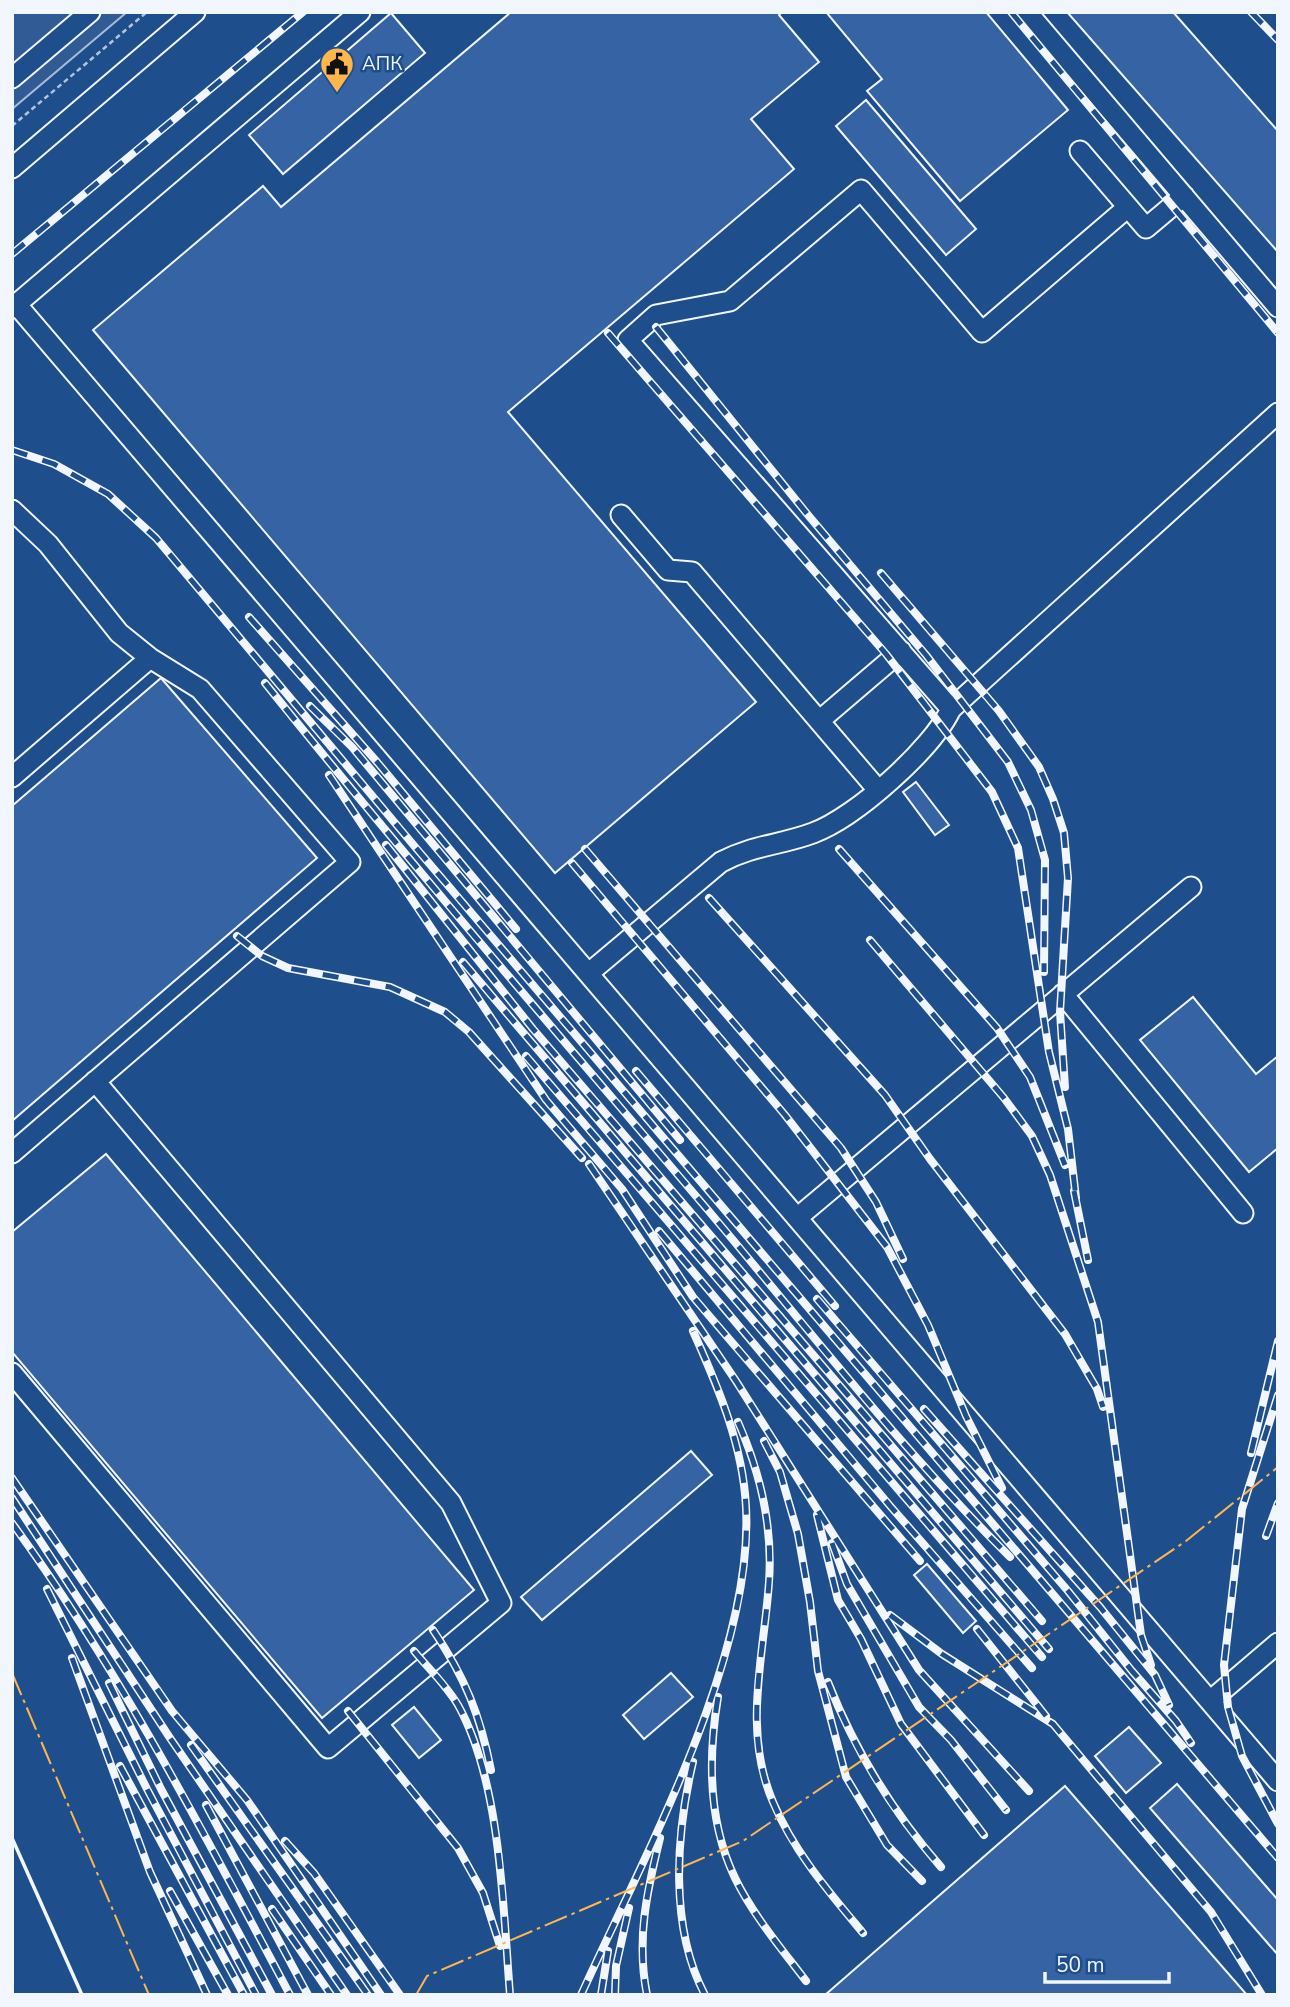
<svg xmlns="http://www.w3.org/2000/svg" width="1290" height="2007" viewBox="0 0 1290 2007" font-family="'Nunito Sans',sans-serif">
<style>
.parking{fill:#305b95;stroke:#a8bbd7;stroke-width:2}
.building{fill:#3563a3;stroke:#f2f6ff;stroke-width:2}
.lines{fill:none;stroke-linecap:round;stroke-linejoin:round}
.minor-casing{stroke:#f2f6ff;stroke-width:23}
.path{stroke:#b3c4dc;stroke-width:2.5;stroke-dasharray:5 3.5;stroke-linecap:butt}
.minor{stroke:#1f4e8c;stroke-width:19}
.rail-casing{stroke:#f2f6ff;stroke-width:8}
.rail{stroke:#1f4e8c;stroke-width:5;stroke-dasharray:16;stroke-linecap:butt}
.wall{stroke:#f2f6ff;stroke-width:3.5}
.power{stroke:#ffb74d;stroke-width:2;stroke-dasharray:24 5 3.5 5;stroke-linecap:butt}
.labels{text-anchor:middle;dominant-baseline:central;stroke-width:5;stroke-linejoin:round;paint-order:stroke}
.poi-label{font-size:19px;fill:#f2f6ff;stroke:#1f4e8c;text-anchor:start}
</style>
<rect width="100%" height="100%" fill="#1f4e8c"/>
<path class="parking" d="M12 12H127L12 109Z"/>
<path class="building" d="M511 12H782L779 15 819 62 751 119 794 169 508 412 756 702 555 873 93 330 263 186 281 207Z
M826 12H986L1068 110 960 201 867 91 882 79Z
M1067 12H1173L1278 131V252Z
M391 13 425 53 283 174 249 135Z
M866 100 976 229 946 255 836 126Z
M161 678 317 858 12 1121V806Z
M916 782 949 825 935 835 903 792Z
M1193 997 1256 1074 1278 1056V1148L1249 1172 1140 1040Z
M106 1154 474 1590 322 1718 12 1352V1232Z
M691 1451 712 1475 542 1620 521 1597Z
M927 1564 976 1621 963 1633 914 1575Z
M671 1673 693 1697 644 1739 623 1715Z
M414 1707 441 1740 419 1758 392 1725Z
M1129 1727 1161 1763 1126 1793 1095 1756Z
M1177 1784 1278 1900V1955L1150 1808Z
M1065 1786 1247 1995H825Z"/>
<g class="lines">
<g class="minor-casing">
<path id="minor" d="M1027 12 1278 307
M12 78 90 12
M1080 151 1146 228 1184 196
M12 168 195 12
M17 305 1278 1781
M12 308 360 12
M12 510 48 544 119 633 150 658 200 689 350 862 12 1153
M621 515 668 570 692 572 878 790
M951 709 628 340 656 315 730 301 861 190 982 332 1128 207
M819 721 901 651
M12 777 150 658
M589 973 721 862C753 845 781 845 813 833 856 817 932 749 951 709L1278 413
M1063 994 1243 1213
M797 1218 1191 887
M12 1373 328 1748 501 1603 451 1503 95 1081
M1210 1701 1278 1643"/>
</g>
<path class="path" d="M12 126 147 12"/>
<use href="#minor" class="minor"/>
<g class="rail-casing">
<path id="rail" d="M1011 12 1278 333
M1251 12 1278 40
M12 254 303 12
M656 327 808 515 926 655 1008 762 1031 810 1045 860 1044 972
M608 333 886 654 992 792 1018 848 1049 1052 1068 1129 1076 1198
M12 450 54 464 108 494 156 538 416 848 1278 1858
M881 573 999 711 1039 767 1053 799 1064 833 1068 878 1060 1012 1065 1087
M249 617 377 762 516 929
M265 683C409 862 559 1035 707 1209 806 1326 901 1449 1010 1557
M310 706 352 747 680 1140
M329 775 546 1100 622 1189 693 1297 920 1561
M386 845 533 1029 1042 1621
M585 849 841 1148 876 1202 903 1259
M839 849 997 1028 1030 1077 1065 1165
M572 863 785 1115 887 1247 928 1325 966 1416 1002 1488
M709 898 885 1095 930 1159 1065 1334 1097 1389 1103 1407
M237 936 262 956 288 968 390 987 445 1012 469 1032 582 1158
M870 940 1004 1098 1032 1136 1050 1175 1098 1322 1141 1635 1151 1665
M463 962 1049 1649
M526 1056 1042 1657
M636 1071 835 1306
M589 1164 736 1381 919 1670 1029 1791
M1074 1191 1088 1260
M659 1231 891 1507 1032 1668
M817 1299 1068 1591 1132 1671 1176 1721 1191 1743
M1278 1395 1242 1509 1224 1665 1228 1707 1242 1756 1278 1824
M924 1409 1100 1607 1155 1675 1169 1705
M738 1422C760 1472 773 1526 769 1582 764 1656 742 1730 773 1802 794 1852 829 1892 863 1933
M764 1441 780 1472 798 1534 810 1602 818 1671 846 1777 887 1845 922 1881
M1251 1453 1278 1341
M12 1478 172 1711 247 1800 381 1995
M12 1498 170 1738 347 1995
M817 1515 838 1600 861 1639 901 1724 984 1835
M12 1523C120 1671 204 1833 290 1995
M1266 1536 1278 1503
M832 1543 847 1584 919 1707 951 1740 1006 1810
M47 1589 147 1789 256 1995
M890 1615 942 1654 1053 1724 1211 1912 1262 1995
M977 1629 1046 1716
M433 1630C465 1677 480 1715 491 1770
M414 1651C429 1669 446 1685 458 1705 501 1782 503 1908 510 1995
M72 1658 150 1872 207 1995
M828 1682C855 1751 892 1811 941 1867
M109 1683 161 1789 272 1995
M718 1697C708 1757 708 1822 735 1878 753 1915 781 1948 806 1981
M348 1711 458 1848 483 1893 500 1946
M191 1745 368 1995
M693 1762C676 1834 669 1927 705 1995
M120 1766 244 1995
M206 1805 308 1995
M285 1841 314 1873 400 1995
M170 1891 228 1995
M272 1909 331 1995
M581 1995C643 1858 754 1657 746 1507 743 1445 718 1387 693 1331
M601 1995 608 1951
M615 1995 616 1966 629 1908
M647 1995C636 1940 647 1891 660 1838"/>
</g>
<use href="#rail" class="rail"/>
<path class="wall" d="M12 1838 82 1995"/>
<path class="power" d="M12 1673 149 1995
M416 1995 427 1976 743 1841 1186 1541 1278 1467"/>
</g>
<defs>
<g id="civic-pin" transform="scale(1.75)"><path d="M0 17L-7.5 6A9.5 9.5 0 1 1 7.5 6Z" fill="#ffb74d" stroke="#1f4e8c"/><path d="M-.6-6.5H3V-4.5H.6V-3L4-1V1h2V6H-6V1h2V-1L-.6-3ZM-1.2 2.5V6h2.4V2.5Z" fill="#111"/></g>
</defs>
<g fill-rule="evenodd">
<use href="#civic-pin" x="337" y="64"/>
</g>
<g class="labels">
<g class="poi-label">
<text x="362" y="64">АПК</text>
</g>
</g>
<rect width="1290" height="2007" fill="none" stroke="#f2f6ff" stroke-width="28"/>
<path d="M1045 1972v10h124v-10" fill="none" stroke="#f2f6ff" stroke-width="3.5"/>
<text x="1056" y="1972" font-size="21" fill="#f2f6ff" stroke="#1f4e8c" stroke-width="5" paint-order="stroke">50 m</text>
</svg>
